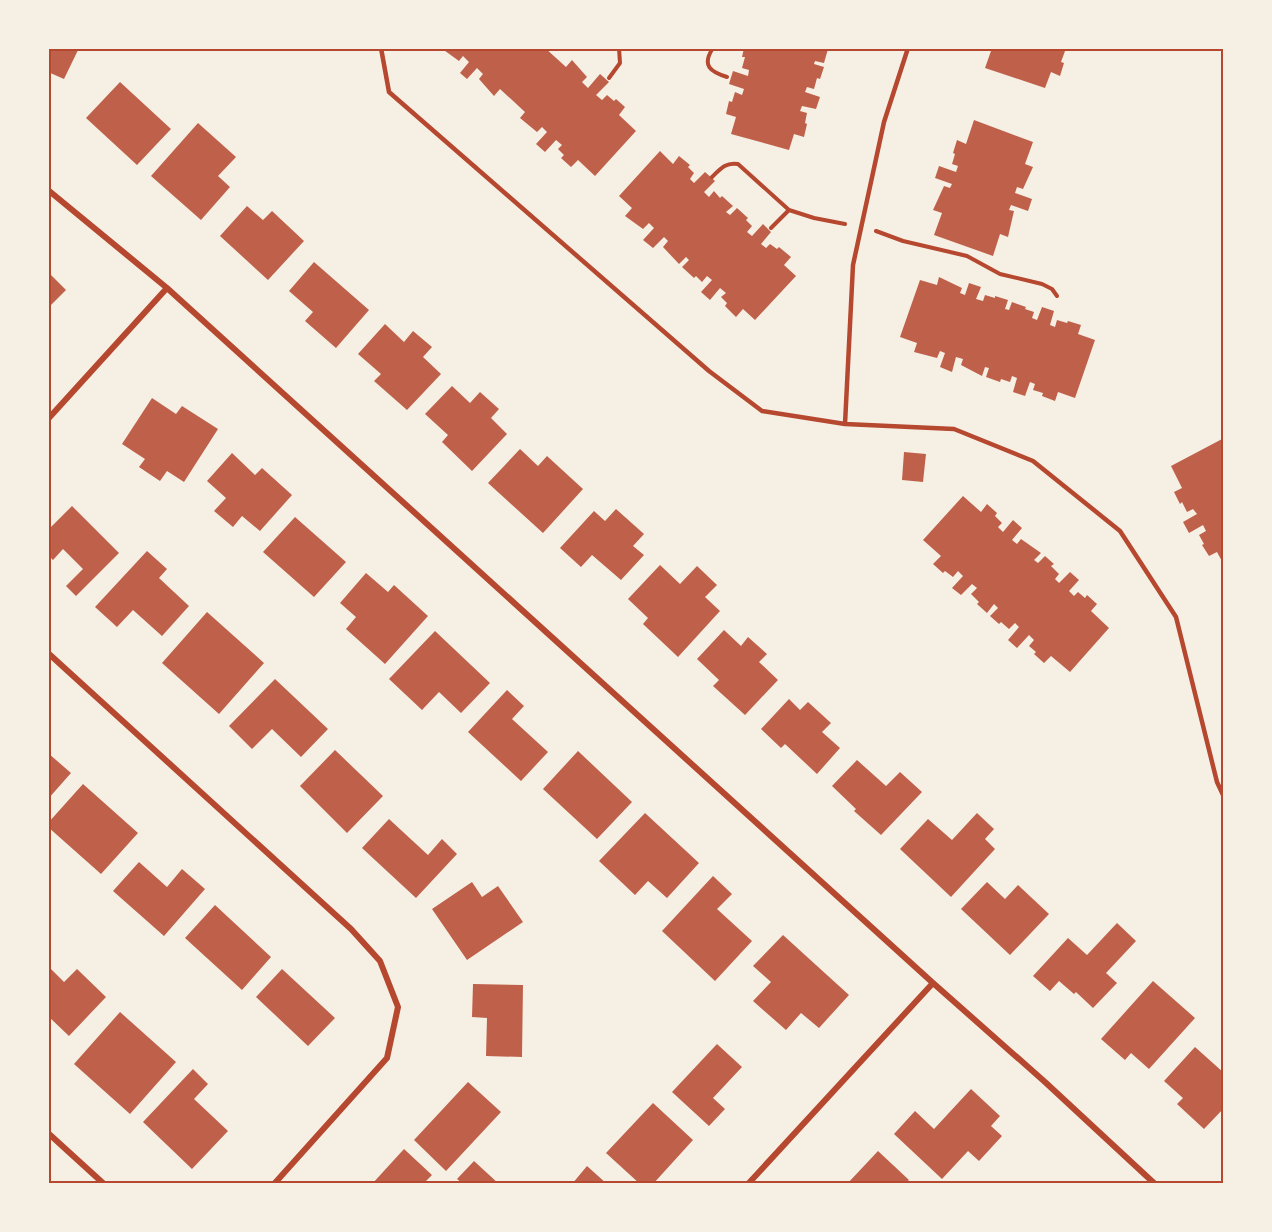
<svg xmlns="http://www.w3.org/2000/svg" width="1272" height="1232" viewBox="0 0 1272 1232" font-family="Ubuntu,sans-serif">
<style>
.building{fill:#bf614a}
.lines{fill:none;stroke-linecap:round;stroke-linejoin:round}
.path{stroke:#b5482f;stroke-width:4}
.service{stroke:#b5482f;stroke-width:4.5}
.minor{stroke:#b5482f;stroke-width:6}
.neatline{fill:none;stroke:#b5482f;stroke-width:2}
</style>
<rect width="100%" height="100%" fill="#f6efe4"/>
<path class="building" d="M48 48H79L64 79 48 72Z
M441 48H545L566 67 572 60 587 77 582 82 588 88 600 74 609 82 596 95 602 100 607 95 614 101 616 99 625 107 619 115 636 131 595 176 578 160 571 167 561 158 564 155 558 149 562 145 556 140 545 152 536 144 547 132 542 127 537 132 520 118 525 112 500 89 494 96 479 79 483 74 477 68 467 79 460 73 469 62 463 56 459 61Z
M744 48 828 49 824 63 815 61 814 64 824 67 820 79 817 78 814 89 807 87 805 92 820 97 816 109 802 106 800 111 807 113 805 123 807 124 804 137 794 134 789 150 731 134 736 117 726 114 729 101 732 102 735 92 742 95 744 89 729 84 733 71 748 76 749 70 742 68 745 57H742Z
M983 48H1059V49L1065 51 1061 62 1064 63 1060 76 1051 72 1045 88 985 68 991 51Z
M120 82 171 129 137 165 86 118Z
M974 120 1033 142 1025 164 1033 167 1023 189 1017 187 1015 193 1032 199 1028 211 1011 205 1009 210 1014 211 1008 237 1000 234 993 256 934 235 942 213 933 210 944 186 950 188 952 184 935 178 939 166 956 172 958 166 952 164 955 154 953 153 957 140 966 144Z
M198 123 236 157 218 176 230 187 201 220 151 176Z
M660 151 673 164 679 156 690 165 688 167 694 173 690 179 694 183 705 172 715 181 704 192 709 197 714 191 720 198 722 196 733 206 726 212 730 215 737 208 748 218 746 220 752 226 747 232 752 236 763 224 771 232 761 244 766 248 770 244 777 249 779 247 791 257 784 265 796 276 755 320 743 309 736 317 725 306 727 303 721 297 726 293 720 288 710 300 701 292 712 280 707 276 702 282 696 276 694 278 682 267 689 260 686 257 679 264 663 247 668 241 664 237 653 248 643 240 654 228 649 223 643 229 625 216 632 208 619 196Z
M247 206 263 220 272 211 304 241 268 280 220 236Z
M314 262 369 310 336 348 305 321 313 312 289 291Z
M48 272 66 290 48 308Z
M939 277 962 288 960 293 965 295 969 283 981 287 976 299 983 301 985 295 995 298V296L1008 300 1005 309 1009 310 1012 302 1026 307 1025 309 1034 312 1032 318 1037 320 1042 307 1054 311 1050 325 1055 327 1057 320 1067 323 1068 321 1081 325 1078 334 1095 340 1075 398 1058 392 1055 401 1042 396 1043 393 1033 390 1035 384 1030 382 1025 396 1013 392 1017 378 1012 376 1010 382 1001 379 1000 382 986 377 989 368 985 367 982 376 961 365 963 359 956 357 952 372 940 367 945 353 940 351 937 358 914 352 917 343 900 337 920 280 937 285Z
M385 324 404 342 413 331 432 347 423 357 441 374 407 410 374 381 381 374 358 354Z
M452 386 470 403 480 392 499 409 491 418 507 434 472 471 442 442 448 435 425 414Z
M152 398 176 414 182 406 218 429 184 482 167 471 160 481 139 467 145 459 122 444Z
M1224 438V565L1217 552 1209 556 1202 545 1204 544 1199 535 1206 531 1203 525 1189 533 1183 522 1197 514 1193 509 1187 512 1182 502 1180 504 1174 492 1182 488 1171 466Z
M520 449 538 466 547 456 583 489 543 533 488 483Z
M904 452 926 454 923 482 902 480Z
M232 453 255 475 262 468 292 495 260 531 242 516 233 527 214 511 226 498 207 481Z
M963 496 981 512 987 504 997 513 995 516 1002 523 998 527 1003 532 1013 520 1022 528 1012 540 1017 544 1021 539 1041 553 1034 560 1038 563 1045 556 1054 564 1051 566 1059 574 1055 579 1059 583 1070 572 1079 580 1069 591 1074 596 1078 592 1085 598 1087 595 1097 604 1091 611 1109 628 1070 672 1051 656 1044 663 1034 654 1036 652 1029 646 1034 640 1029 635 1017 648 1008 640 1019 627 1015 623 1009 629 1001 622 999 624 990 616 998 608 994 604 987 613 977 604 979 602 971 594 977 588 972 584 961 595 952 588 963 576 958 571 953 577 945 571 943 573 933 564 941 556 923 540Z
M72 506 119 553 76 596 66 586 83 569 63 549 53 560 48 555V530Z
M616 509 644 534 633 546 644 555 621 580 592 555 581 567 560 548 594 511 605 521Z
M295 517 346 562 314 597 263 552Z
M147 551 167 569 159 578 189 606 162 636 133 610 117 627 95 607Z
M660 565 680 584 697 566 717 585 705 597 720 611 678 657 643 624 648 618 628 599Z
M366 573 388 592 394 585 428 616 385 664 346 629 356 617 340 603Z
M207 612 264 663 219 714 162 663Z
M724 630 741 646 748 637 767 654 759 662 778 680 745 715 713 686 719 680 697 659Z
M435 631 490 683 461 713 439 692 422 710 389 679Z
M275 679 328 729 301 757 272 729 252 749 229 726Z
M507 690 524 706 512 719 548 752 521 781 468 732Z
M789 699 800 710 808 702 831 723 822 732 840 748 817 774 785 744 781 748 761 729Z
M335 750 383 796 347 833 300 786Z
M578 751 632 802 597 839 543 789Z
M48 753 71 773 48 799Z
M857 760 886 786 900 772 922 792 881 835 854 811 856 809 832 786Z
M83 784 138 833 101 874 48 827V823Z
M645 813 699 863 667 898 648 881 635 895 599 861Z
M977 813 994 829 985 839 995 849 951 897 900 849 928 819 952 840Z
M389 819 428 855 442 839 457 854 416 898 362 848Z
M139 862 167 887 182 869 205 889 164 936 113 891Z
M713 876 732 894 717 909 752 941 715 981 662 931Z
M472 882 482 897 498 886 523 922 467 960 432 909Z
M987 882 1005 899 1018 885 1049 914 1010 955 961 909Z
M215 905 271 957 242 990 185 938Z
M1117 923 1136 941 1106 973 1117 983 1093 1008 1076 992 1074 994 1059 981 1050 991 1033 976 1068 938 1087 955Z
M783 935 849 995 819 1028 801 1013 786 1030 753 1001 771 982 753 966Z
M48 966 64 982 77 969 106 997 69 1036 48 1016Z
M282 969 335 1018 308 1046 256 997Z
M1153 981 1195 1018 1149 1069 1131 1053 1125 1060 1101 1039Z
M473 984 523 985 522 1057 486 1056 487 1018 472 1017Z
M120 1012 176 1062 130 1114 74 1064Z
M717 1044 742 1067 713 1098 725 1109 709 1126 672 1092Z
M1195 1047 1224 1073V1108L1204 1129 1177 1104 1183 1098 1164 1081Z
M193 1069 208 1084 194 1099 228 1131 192 1169 143 1122Z
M468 1082 501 1112 446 1171 414 1140Z
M971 1089 1000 1116 991 1126 1002 1136 979 1161 968 1151 942 1179 894 1134 915 1111 934 1129Z
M653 1103 693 1140 653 1184H640L606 1153Z
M404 1149 432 1175 423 1184H372Z
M878 1151 909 1180 905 1184H847Z
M474 1161 499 1184H463L457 1179Z
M587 1166 607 1184H572Z"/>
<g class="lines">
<path class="path" d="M713 48C701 66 711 72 727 77
M609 78 620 63 619 48
M712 177C721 168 726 162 738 164L789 210 814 218 845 224
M771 228 789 210
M876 231 903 241 967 256 1000 274 1042 284 1052 289 1057 296"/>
<path class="service" d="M381 48 389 92 709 371 762 411 845 424 954 429 1033 461 1120 531 1176 617 1217 782 1224 797
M845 424 853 265 884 122 908 48"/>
<path class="minor" d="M48 190 167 288 933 983 1045 1082 1155 1184
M48 419 167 288
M48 653 351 929 380 961 398 1007 387 1058 274 1184
M48 1133 104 1184
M748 1184 933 983"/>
</g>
<rect width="1272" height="1232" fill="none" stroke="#f6efe4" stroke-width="99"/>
<rect x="50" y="50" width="1172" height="1132" class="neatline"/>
</svg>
